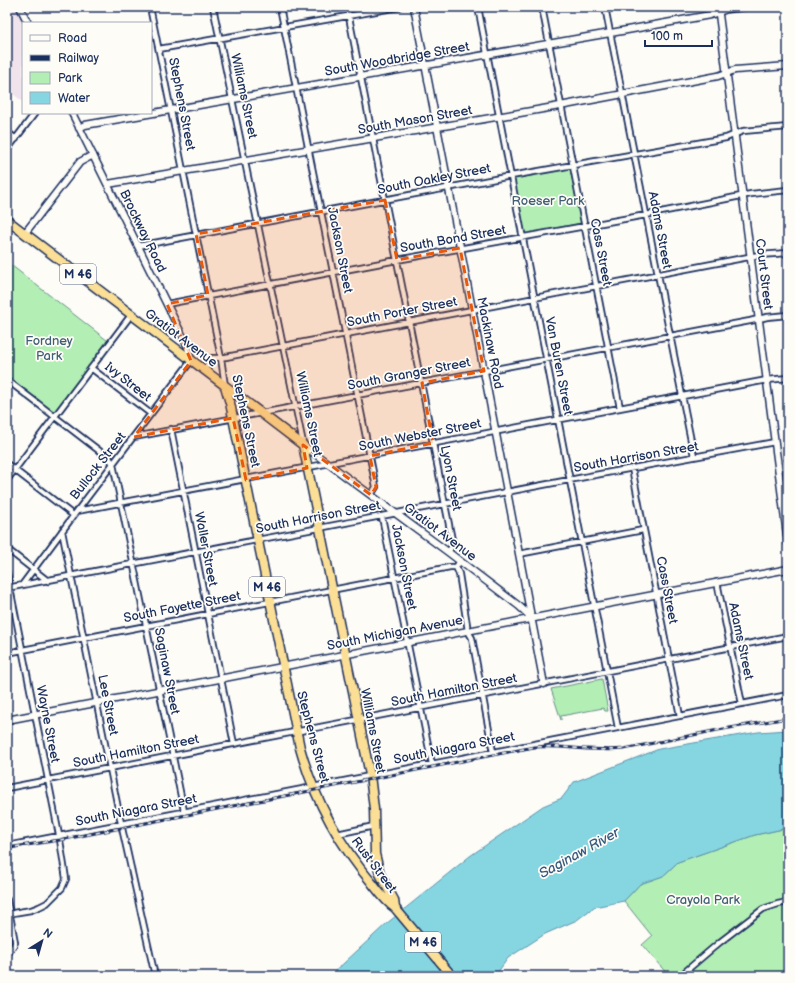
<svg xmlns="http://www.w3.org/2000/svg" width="795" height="983" viewBox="0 0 795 983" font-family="'Balsamiq Sans',sans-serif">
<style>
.built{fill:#f0e3eb}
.green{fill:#b3efb4;stroke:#678f89}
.water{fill:#86d6e1;stroke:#5b93ad}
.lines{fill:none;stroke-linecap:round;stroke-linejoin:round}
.street-casing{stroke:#1b2f5e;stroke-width:8}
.secondary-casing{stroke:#1b2f5e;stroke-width:9}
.highway-casing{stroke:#1b2f5e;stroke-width:11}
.street{stroke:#fdfcf7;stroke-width:4.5}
.secondary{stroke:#fdfcf7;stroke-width:6}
.highway{stroke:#fbdf96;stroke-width:8}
.rail-casing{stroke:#1b2f5e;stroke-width:3}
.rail{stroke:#fdfcf7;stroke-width:1.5;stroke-dasharray:4.5;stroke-linecap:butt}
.marked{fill:#e8590c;fill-opacity:0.2;stroke:#e8590c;stroke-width:3;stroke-dasharray:8 5;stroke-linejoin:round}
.labels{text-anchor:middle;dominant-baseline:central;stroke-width:3.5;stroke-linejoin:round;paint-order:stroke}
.shield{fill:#fdfcf7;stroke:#5f6c8c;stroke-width:1}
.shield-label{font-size:12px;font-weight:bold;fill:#1b2f5e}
.street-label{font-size:13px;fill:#1b2f5e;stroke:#fdfcf7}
.park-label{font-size:13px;fill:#415f74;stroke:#fdfcf7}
.water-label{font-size:14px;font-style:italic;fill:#36597f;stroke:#fdfcf7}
</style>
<rect width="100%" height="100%" fill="#fdfcf7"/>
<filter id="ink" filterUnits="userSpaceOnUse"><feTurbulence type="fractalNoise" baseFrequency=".025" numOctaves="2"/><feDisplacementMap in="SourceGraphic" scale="8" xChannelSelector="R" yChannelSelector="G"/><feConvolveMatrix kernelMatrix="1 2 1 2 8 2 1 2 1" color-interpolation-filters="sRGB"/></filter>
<g filter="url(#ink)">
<path class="built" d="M7 7H20L28 23H23V102L7 89Z"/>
<path class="green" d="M570 168 581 223 525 234 514 179Z
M7 262 108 341 54 412 7 376Z
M602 679 608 711H605L603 708 561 716V720L551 689Z
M788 827V976H669L642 945 652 936 624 901 640 884 663 876 678 862 755 835 783 829Z"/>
<path class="water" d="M788 730V827L783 829 755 835 678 862 663 876 640 884 624 901 594 907 577 920 545 934 508 958 495 976H330L386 924 470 856 543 806 562 798 574 782 659 749 758 732Z"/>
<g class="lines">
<g class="street-casing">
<path id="street" d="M150 7 221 358 225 386
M213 7 303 443
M280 7 376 487 371 495
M347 7 453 545 448 552
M478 7 618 728
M542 7 620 408
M605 7 694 456
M159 49 399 7
M7 132 16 139
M7 150 35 113
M138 246 511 176 726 138 743 131 788 127
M167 304 397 260 646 215 751 194 788 190
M91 368 151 414
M204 370 212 358 226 357 759 255 788 253
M7 380 110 459 113 464 184 811
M171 429 234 744
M134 437 750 321 767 317 788 315
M7 464 73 515
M632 468 680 716
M7 480 131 315
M77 511 767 380 788 378
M382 517 432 764
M62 531 122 828 155 976
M7 549 48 581
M519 554 643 530
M460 561 456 567 459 574 468 631 472 638 493 752
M7 573 60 840 66 879 62 888 47 903 39 907 31 910 7 914
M717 582 742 704
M22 585 77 511 191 361
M7 588 595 475 775 442
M7 653 450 567H456
M7 788 788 636
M337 834 374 826
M7 846 788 695
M7 900 15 942 14 945 7 955
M680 976 720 942 763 909 778 904 788 902"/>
</g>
<g class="secondary-casing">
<path id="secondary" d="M20 7 28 23
M414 7 544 684
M718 7 788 543
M72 113 188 347 191 361
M79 128 85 125 616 32 710 15 727 9 744 7
M108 184 560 106 718 76 735 70 788 66
M25 233 80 162 93 155
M303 445 448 552 519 606 532 618
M7 720 788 569"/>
</g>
<g class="highway-casing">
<path id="highway" d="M7 220 303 445 370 775 374 809 375 854 380 874 394 900 395 908
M225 386 230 403 300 748C314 798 338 843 372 883 379 892 386 902 395 908L452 976"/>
</g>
<use href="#street" class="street"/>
<use href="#secondary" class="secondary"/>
<use href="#highway" class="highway"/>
<g class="rail-casing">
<path id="rail" d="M7 848 60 840 534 747C564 745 594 752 624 749L718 730 788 718"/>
</g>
<use href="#rail" class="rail"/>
</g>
</g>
<path class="marked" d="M385 200 397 260 460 248 484 371 422 383 433 443 370 456 376 487 371 495 303 445 307 468 246 480 233 418 134 437 191 361 167 304 208 295 196 234Z"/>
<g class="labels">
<g class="shield">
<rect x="60" y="264" width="36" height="20" rx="3"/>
<rect x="249" y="577" width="36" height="20" rx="3"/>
<rect x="405" y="932" width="36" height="20" rx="3"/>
</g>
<g class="shield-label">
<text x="78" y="274">M 46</text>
<text x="267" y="587">M 46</text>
<text x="423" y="942">M 46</text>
</g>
<g class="street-label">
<text transform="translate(397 59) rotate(-10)">South Woodbridge Street</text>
<text transform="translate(244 96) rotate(78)">Williams Street</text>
<text transform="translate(182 104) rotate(79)">Stephens Street</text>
<text transform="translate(415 120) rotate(-10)">South Mason Street</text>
<text transform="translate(434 179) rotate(-11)">South Oakley Street</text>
<text transform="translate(660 230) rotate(79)">Adams Street</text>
<text transform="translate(143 231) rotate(64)">Brockway Road</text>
<text transform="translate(453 239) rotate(-10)">South Bond Street</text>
<text transform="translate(340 250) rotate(79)">Jackson Street</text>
<text transform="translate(601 252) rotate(79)">Cass Street</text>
<text transform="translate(764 274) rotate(83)">Court Street</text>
<text transform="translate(402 312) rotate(-11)">South Porter Street</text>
<text transform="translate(181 338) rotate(37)">Gratiot Avenue</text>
<text transform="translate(490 343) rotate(79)">Mackinaw Road</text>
<text transform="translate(559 366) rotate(79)">Van Buren Street</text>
<text transform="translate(409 374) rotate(-11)">South Granger Street</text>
<text transform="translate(128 382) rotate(38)">Ivy Street</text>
<text transform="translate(309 414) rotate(78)">Williams Street</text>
<text transform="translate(246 421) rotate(78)">Stephens Street</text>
<text transform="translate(420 435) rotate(-11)">South Webster Street</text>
<text transform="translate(636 457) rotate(-10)">South Harrison Street</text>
<text transform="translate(98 466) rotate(-52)">Bullock Street</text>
<text transform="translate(451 478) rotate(79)">Lyon Street</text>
<text transform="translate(318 517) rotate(-11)">South Harrison Street</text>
<text transform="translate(440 532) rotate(37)">Gratiot Avenue</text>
<text transform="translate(206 549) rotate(79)">Waller Street</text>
<text transform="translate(404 567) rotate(79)">Jackson Street</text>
<text transform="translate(667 590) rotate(79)">Cass Street</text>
<text transform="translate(182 607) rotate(-11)">South Fayette Street</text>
<text transform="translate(395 633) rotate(-11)">South Michigan Avenue</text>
<text transform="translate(741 641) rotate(78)">Adams Street</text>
<text transform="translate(167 671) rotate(79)">Saginaw Street</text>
<text transform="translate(454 690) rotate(-11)">South Hamilton Street</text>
<text transform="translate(108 705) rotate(79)">Lee Street</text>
<text transform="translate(48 724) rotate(79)">Wayne Street</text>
<text transform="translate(373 731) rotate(79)">Williams Street</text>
<text transform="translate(313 737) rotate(75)">Stephens Street</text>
<text transform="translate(454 748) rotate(-11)">South Niagara Street</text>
<text transform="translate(136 751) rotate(-11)">South Hamilton Street</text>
<text transform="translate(136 810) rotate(-11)">South Niagara Street</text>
<text transform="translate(374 865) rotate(53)">Rust Street</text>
</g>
<g class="park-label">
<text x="548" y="201">Roeser Park</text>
<text x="49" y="341">Fordney<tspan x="49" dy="15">Park</tspan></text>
<text x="703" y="900">Crayola Park</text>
</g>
<g class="water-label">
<text transform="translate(579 853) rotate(-29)">Saginaw River</text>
</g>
</g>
<rect width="795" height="983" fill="none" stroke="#fdfcf7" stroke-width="24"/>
<rect x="12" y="12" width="771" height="959" fill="none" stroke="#1b2f5e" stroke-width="1.5" filter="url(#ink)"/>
<rect x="22" y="22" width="130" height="92" fill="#fdfcf7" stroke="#a3aaba"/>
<rect x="30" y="35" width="20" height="6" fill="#fdfcf7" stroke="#a3aaba"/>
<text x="58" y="42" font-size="12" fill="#1b2f5e">Road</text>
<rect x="30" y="55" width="20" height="6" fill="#1b2f5e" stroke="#a3aaba"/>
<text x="58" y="62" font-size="12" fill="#1b2f5e">Railway</text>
<rect x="30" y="72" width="20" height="12" fill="#b3efb4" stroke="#a3aaba"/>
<text x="58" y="82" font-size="12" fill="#1b2f5e">Park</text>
<rect x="30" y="92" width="20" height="12" fill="#86d6e1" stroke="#a3aaba"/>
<text x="58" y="102" font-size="12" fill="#1b2f5e">Water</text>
<g transform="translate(42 941) rotate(37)" stroke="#fdfcf7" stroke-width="3" paint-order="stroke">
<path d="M0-3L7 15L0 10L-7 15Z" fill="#1b2f5e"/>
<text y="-6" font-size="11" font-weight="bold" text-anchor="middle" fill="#1b2f5e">N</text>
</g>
<path d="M645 40v6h67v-6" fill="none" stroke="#1b2f5e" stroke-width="2"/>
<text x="651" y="40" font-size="12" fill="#1b2f5e" stroke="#fdfcf7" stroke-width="3" paint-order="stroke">100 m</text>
</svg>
